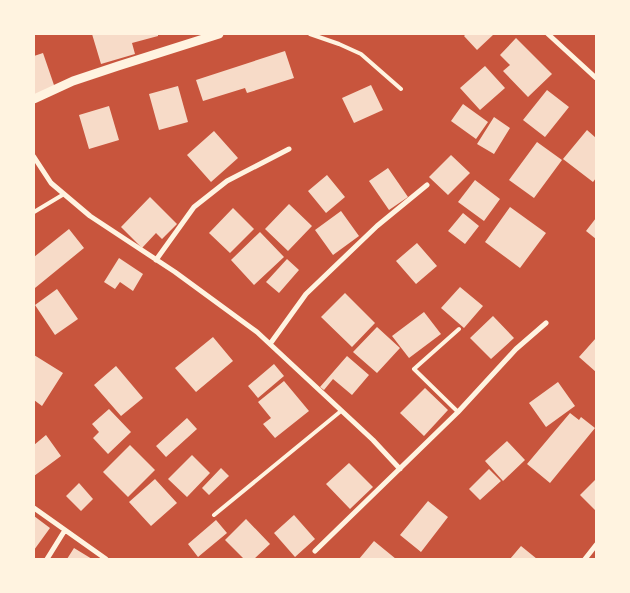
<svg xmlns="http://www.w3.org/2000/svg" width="630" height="593" viewBox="0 0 630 593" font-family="'Golos Text',sans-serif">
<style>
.building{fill:#f7dbc8}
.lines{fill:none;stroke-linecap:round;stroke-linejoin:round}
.service{stroke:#fff3e0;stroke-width:4}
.minor{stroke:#fff3e0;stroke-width:5}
.tertiary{stroke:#fff3e0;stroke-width:9}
</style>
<rect width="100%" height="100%" fill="#c8553d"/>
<path class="building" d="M92 34H158V36L132 43 135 54 101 64Z
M466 34H494L477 50 464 36Z
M516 38 552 74 528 97 503 71 510 65 500 55Z
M285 51 294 78 247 93 245 88 203 101 196 80Z
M43 53 55 88 34 95V56Z
M485 66 505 88 480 110 460 88Z
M371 85 383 110 354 123 342 98Z
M178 86 188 122 159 130 149 94Z
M547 90 569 107 545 137 523 120Z
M463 104 488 122 476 139 451 121Z
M109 106 119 140 89 149 79 115Z
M494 117 510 128 494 154 477 144Z
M587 130 596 138V178L593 182 563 159Z
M214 131 238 158 211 182 187 155Z
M537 142 562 160 534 198 509 180Z
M451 155 470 173 448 195 429 177Z
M388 168 408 197 389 210 369 181Z
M327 175 345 197 326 213 308 191Z
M475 180 500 199 484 221 458 202Z
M150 197 177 224 162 239 156 233 142 248 121 227Z
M289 204 312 226 288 251 265 229Z
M510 207 546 233 520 268 485 242Z
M233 208 254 229 230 253 209 233Z
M341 211 359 236 333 255 315 230Z
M463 213 479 226 465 244 448 231Z
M596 218V239L586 231Z
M69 229 84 248 35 288 34 257Z
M260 232 284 257 254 285 231 260Z
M417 243 437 266 416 284 396 261Z
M119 258 143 274 133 291 120 282 115 289 104 282Z
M287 259 299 270 279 293 266 282Z
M460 287 483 306 464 328 441 308Z
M57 289 78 319 55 335 35 305Z
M345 293 375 323 352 347 321 317Z
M424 312 441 334 409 358 392 336Z
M493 316 514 338 491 359 470 338Z
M377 327 400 348 377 373 353 352Z
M213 337 233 361 196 392 175 368Z
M596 338V372L579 357Z
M34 355 63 373 42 406 34 400Z
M347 356 369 375 352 395 333 379 324 390 320 387Z
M274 364 284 376 258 398 248 386Z
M116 366 143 398 121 416 94 385Z
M284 381 309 411 275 438 263 424 271 418 258 402Z
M558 382 575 406 546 427 529 403Z
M425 388 448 410 424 436 400 413Z
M109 409 131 432 108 454 93 438 99 432 92 424Z
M570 413 579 420 581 417 595 428 550 483 527 464Z
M187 418 197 429 166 457 156 446Z
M46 435 61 456 34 476V445Z
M507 441 525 460 503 481 485 461Z
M130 445 155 470 128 497 103 472Z
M192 455 210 473 187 497 168 479Z
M349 463 373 487 350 509 326 484Z
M221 468 229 476 209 495 202 488Z
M489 469 501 481 480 500 469 489Z
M155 479 177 503 151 526 129 502Z
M596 479V511L580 495Z
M79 483 93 499 81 511 66 496Z
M428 501 448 517 421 552 400 535Z
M294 515 315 539 295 557 274 533Z
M34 516 50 528 34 550Z
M246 519 270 544 254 559H244L225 540Z
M216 520 227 533 198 557 188 544Z
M374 541 396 559H359Z
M521 546 537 559H510Z
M74 548 92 559H67Z"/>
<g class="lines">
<path class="service" d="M310 34 339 44 361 54 401 89
M34 212 64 194
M458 412 414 369 459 329
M214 515 341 411"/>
<path class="minor" d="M548 34 596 78
M34 157 51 183 90 216 175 272 257 332 373 440 400 469
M156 260 194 207 227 181 289 149
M270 344 306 294 377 226 427 185
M34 508 106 559
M315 551 458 412 516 349 546 323
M47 559 65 530
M585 559 596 545"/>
<path class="tertiary" d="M34 99 73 81 118 66 219 34"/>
</g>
<rect width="630" height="593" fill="none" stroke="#fff3e0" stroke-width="70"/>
</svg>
